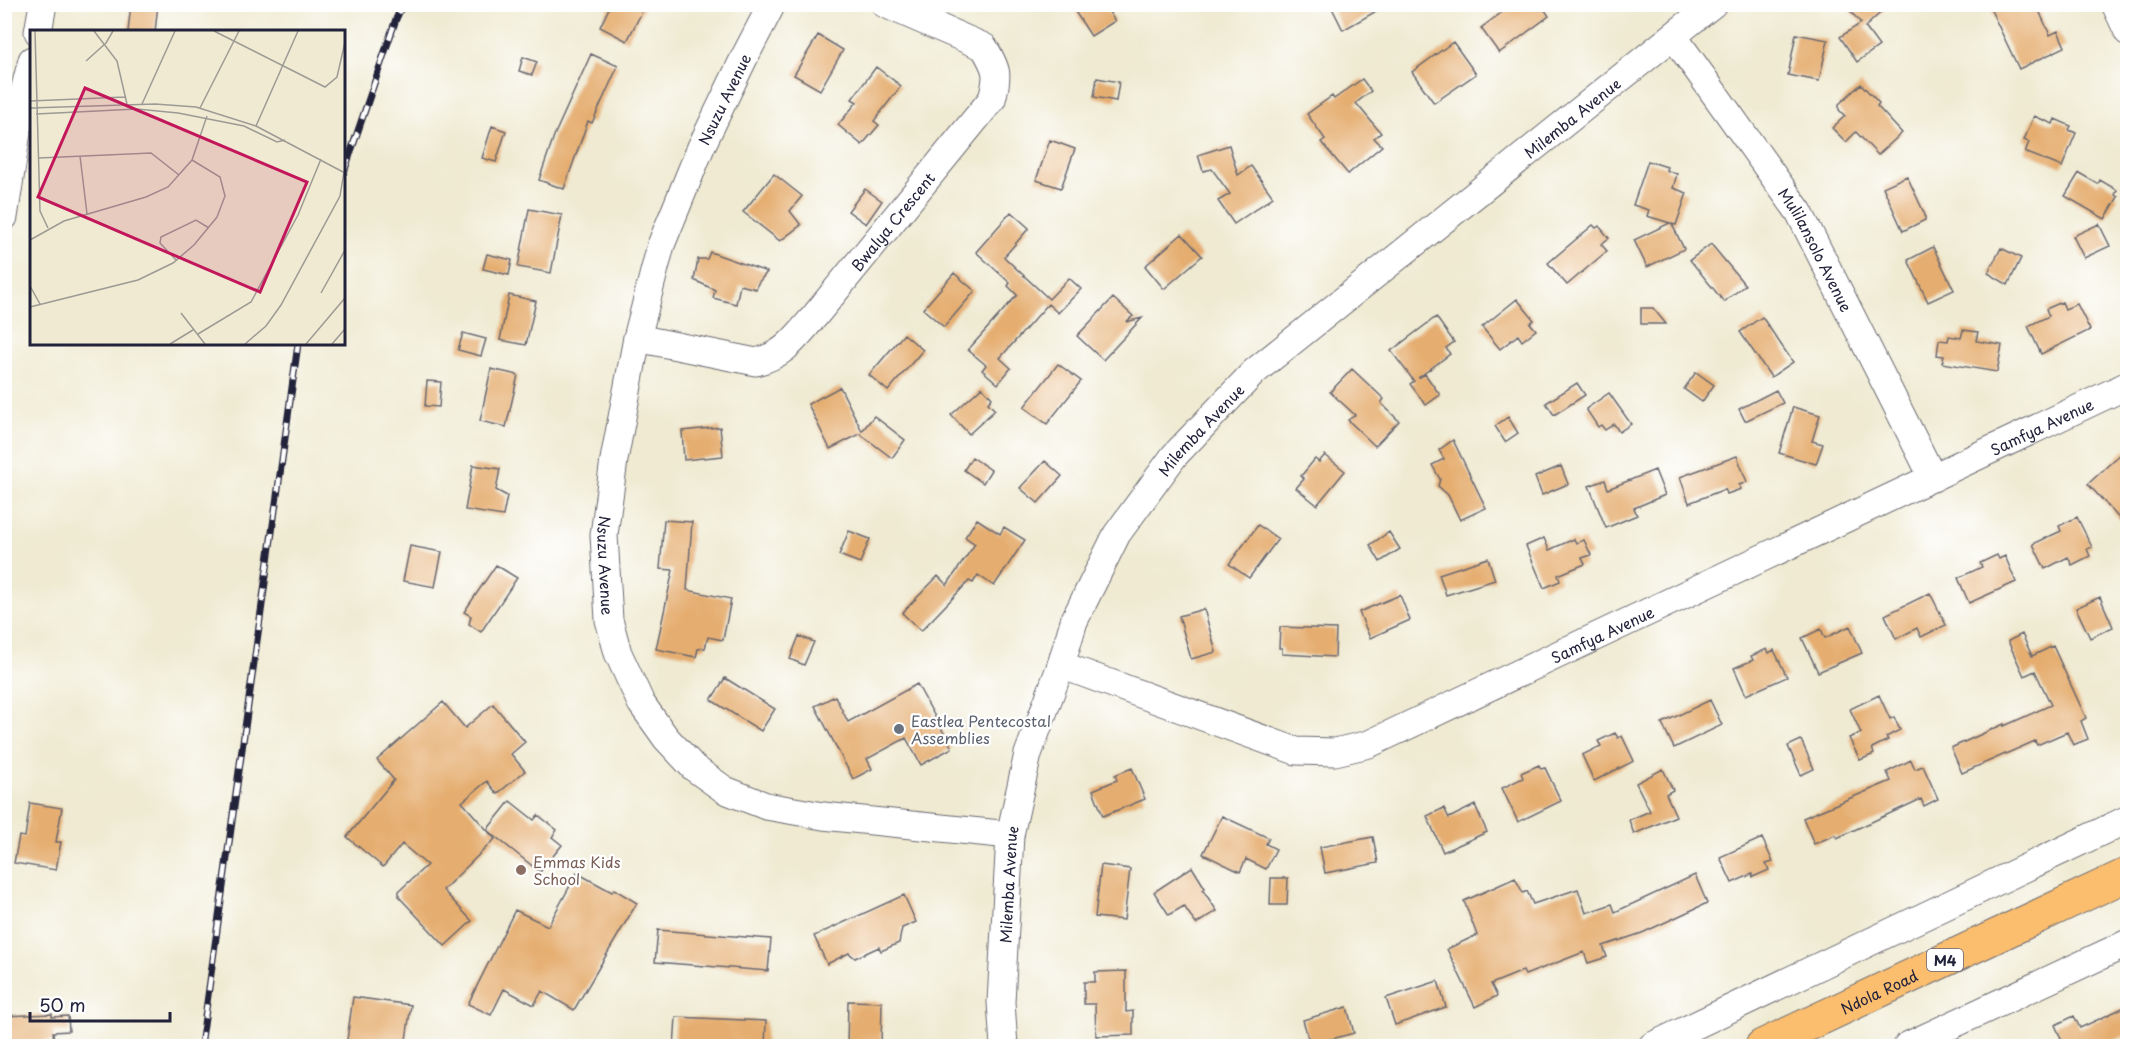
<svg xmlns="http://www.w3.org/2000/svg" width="2132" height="1051" viewBox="0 0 2132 1051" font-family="'Playpen Sans',sans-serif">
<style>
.building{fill:#e5ad6f}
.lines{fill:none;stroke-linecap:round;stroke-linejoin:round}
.minor-casing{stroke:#6a6870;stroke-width:29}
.major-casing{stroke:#6a6870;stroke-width:35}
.minor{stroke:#fff;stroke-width:27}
.major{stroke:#fbbe6e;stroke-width:33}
.rail-casing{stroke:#22223b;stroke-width:7}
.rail{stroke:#fff;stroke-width:4.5;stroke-dasharray:14;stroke-linecap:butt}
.worship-dot{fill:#6b7280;stroke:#fff;stroke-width:2}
.education-dot{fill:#8d6e63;stroke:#fff;stroke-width:2}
.labels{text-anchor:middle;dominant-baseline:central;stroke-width:4.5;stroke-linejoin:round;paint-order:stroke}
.shield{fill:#fff;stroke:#646476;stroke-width:1.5}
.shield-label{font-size:14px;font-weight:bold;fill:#22223b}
.street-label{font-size:15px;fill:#22223b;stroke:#fff}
.worship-label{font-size:15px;fill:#5b616d;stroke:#fff;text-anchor:start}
.education-label{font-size:15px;fill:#785e54;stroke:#fff;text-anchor:start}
.inset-road{fill:none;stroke:#9d9a95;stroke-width:1.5}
.view{fill:#c2185b;fill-opacity:0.15;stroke:#c2185b;stroke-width:3}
.inset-edge{fill:none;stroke:#22223b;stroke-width:3}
</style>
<rect width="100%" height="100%" fill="#fff"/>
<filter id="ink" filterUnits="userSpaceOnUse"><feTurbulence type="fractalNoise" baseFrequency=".0167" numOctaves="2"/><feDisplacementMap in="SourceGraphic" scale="12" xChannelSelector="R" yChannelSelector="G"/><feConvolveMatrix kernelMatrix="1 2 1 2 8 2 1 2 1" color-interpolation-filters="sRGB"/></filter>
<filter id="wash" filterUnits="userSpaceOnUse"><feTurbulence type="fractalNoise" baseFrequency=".008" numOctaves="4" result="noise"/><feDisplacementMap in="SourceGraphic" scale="24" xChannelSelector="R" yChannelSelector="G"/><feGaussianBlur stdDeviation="1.35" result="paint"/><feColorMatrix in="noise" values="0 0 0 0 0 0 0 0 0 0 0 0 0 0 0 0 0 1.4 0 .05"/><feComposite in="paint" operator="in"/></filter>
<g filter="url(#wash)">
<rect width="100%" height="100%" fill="#efead1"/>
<g id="blocks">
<path class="building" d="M131 4H158L155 32H128Z
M611 4H646L627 41 600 27Z
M1070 4H1104L1115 21 1091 36Z
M1330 4H1389L1343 30Z
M1513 4H1541L1549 16 1499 53 1481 28Z
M1844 4H1890L1865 27 1879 46 1857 62 1840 37 1861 23Z
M1988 4H2036L2050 35 2058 31 2065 47 2019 69Z
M1796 34 1828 40 1819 81 1788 75Z
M818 35 843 50 820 90 794 75Z
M1453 42 1476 74 1434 103 1412 72Z
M591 54 618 66 592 123 588 121 564 189 539 180 554 136Z
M523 57 537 62 532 75 519 71Z
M876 67 901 86 874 121 879 125 862 145 838 125 857 102 852 99Z
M1097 78 1119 82 1116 101 1094 97Z
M1362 79 1371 91 1356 103 1381 133 1374 138 1382 146 1348 174 1321 142 1325 139 1307 114 1332 96 1334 99Z
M1861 84 1879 103 1877 106 1902 133 1878 155 1856 132 1846 142 1832 128 1845 116 1839 110V104Z
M2034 116 2053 124 2055 119 2071 126 2069 130 2076 133 2062 167 2025 152 2029 142 2024 140Z
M492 126 506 131 496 162 482 158Z
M1050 140 1075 149 1061 188 1036 180Z
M1229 145 1238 175 1251 166 1273 197 1234 224 1218 201 1230 194 1212 169 1203 171 1198 155Z
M1648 161 1667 167 1666 170 1677 174 1673 188 1687 193 1676 225 1672 224 1684 249 1647 267 1634 240 1670 223 1647 216 1649 210 1633 205Z
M2079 173 2098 184 2100 180 2117 190 2115 195 2118 197 2105 219 2065 196Z
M774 174 802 196 790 211 801 225 780 241 743 212Z
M1907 176 1925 215V220L1903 231 1883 187Z
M865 189 882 201 866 224 848 211Z
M529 209 562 215 551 273 518 267Z
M1011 212 1029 228 1004 257 1049 299 1069 278 1081 289 1058 313 1048 304 1000 358 1011 368 998 384 982 370 986 365 968 350 1017 295 1008 286 1010 283 976 252Z
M2099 224 2110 246 2084 258 2073 236Z
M1593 225 1596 228 1599 226 1609 238 1601 244 1607 251 1567 285 1548 263Z
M1182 234 1202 256 1164 289 1145 266Z
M1711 244 1745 285 1724 302 1690 260Z
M1933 247 1954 290 1928 302 1908 260Z
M2001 248 2021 258 2008 285 1988 273Z
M710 252 767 272 758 283 756 289 740 285 736 304 713 298 715 290 694 280 698 259H707Z
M487 254 512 260 509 275 483 269Z
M954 273 975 291 944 327 923 309Z
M509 295 536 301 526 345 500 340Z
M1113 298 1133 316 1126 322 1142 318 1103 360 1077 336Z
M1517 299 1534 320 1530 323 1536 330 1522 341 1518 335 1500 349 1482 327Z
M2062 302 2065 309 2077 304 2090 330 2041 354 2028 326 2049 316 2046 309Z
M1641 308H1653L1666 324H1641Z
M1436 317 1454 342 1446 348 1450 354 1418 378 1425 374 1440 395 1426 405 1410 384 1414 381 1391 351Z
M1762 317 1793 362 1771 377 1740 332Z
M1963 330 1978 332 1976 341 2002 345 1997 372 1942 363 1944 356 1937 355 1939 340 1948 341 1949 336 1961 338Z
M463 333 486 339 481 356 458 350Z
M904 334 923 350 888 391 869 375Z
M1058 364 1081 381 1047 424 1024 407Z
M491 369 518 375 506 427 480 421Z
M1352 369 1384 399 1381 403 1399 421 1375 446 1348 420 1355 415 1330 392Z
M1696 372 1714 385 1702 402 1684 389Z
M427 381 441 382 439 407 425 406Z
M1577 383 1585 395 1554 415 1546 403Z
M840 387 862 431 874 416 905 440 892 458 860 434 830 449 808 404Z
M982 387 992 398 988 403 995 410 969 434 951 415Z
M1776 390 1783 403 1745 421 1739 409Z
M1609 393 1631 424 1619 432 1614 424 1605 430 1601 425 1598 427 1586 409Z
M1793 407 1820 415 1812 441 1823 444 1816 464 1779 453Z
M1508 417 1518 433 1505 442 1495 426Z
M720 427 723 456 684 460 682 431Z
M1453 440 1486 508 1460 520 1448 495 1438 486 1440 479 1432 465 1444 459 1439 450Z
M2127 448V527L2088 484Z
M1325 455 1345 471 1317 505 1296 488 1304 479 1301 476 1315 459 1319 462Z
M1737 456 1747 482 1739 485 1741 489 1727 494 1725 489 1689 503 1680 477Z
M972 457 991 470 983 483 964 470Z
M1045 461 1062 476 1038 503 1020 488Z
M473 465 500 469 496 490 507 496 503 516 465 510Z
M1561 466 1568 484 1542 495 1535 477Z
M1655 470 1665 495 1634 508 1637 515 1606 528 1589 486 1605 480 1608 489Z
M2077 517 2092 547 2087 549 2090 556 2072 565 2068 557 2045 569 2033 544 2061 531 2059 526Z
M977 519 1000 534 1004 527 1025 540 994 586 978 575 973 583 969 581 921 631 902 613 938 576 947 585 975 544 965 537Z
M664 520 692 522 687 590 731 599 723 640 708 637 705 648 698 649 696 657 656 649 673 570 660 569Z
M1258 525 1278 539 1249 578 1229 564Z
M849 531 870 539 860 563 839 555Z
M1389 532 1400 549 1380 562 1370 545Z
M1544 538 1549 550 1574 539 1576 543 1584 540 1591 555 1582 558 1585 564 1558 575 1560 581 1544 588 1526 546Z
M410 546 442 552 435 587 403 581Z
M1997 555 1999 559 2005 556 2016 582 1969 603 1958 578 1982 567 1980 563Z
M1488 558 1495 580 1446 595 1439 574Z
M496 565 517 578 481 632 469 624 471 616 464 612Z
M1930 593 1946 625 1921 637 1917 628 1896 639 1885 615Z
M1400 595 1410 620 1370 638 1359 612Z
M2100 597 2113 627 2090 638 2076 608Z
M1204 609 1216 652 1191 659 1179 616Z
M1850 626 1862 653 1818 672 1802 638 1821 629 1825 638Z
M1280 627 1336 629 1335 657 1282 654V648H1279Z
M2022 634 2032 656 2053 646 2086 718 2081 721 2088 739 2073 745 2067 732 2037 745 2035 741 1962 773 1951 748 2004 724V726L2051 705 2035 671 2024 676 2008 641Z
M799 636 814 642 804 665 790 659Z
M1767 649 1769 653 1774 650 1787 677 1746 695 1734 668 1753 660 1751 656Z
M725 678 775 709 761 731 711 700Z
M917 684 952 748 921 765 906 738 867 759 872 769 853 779 815 706 835 696 848 722Z
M1879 695 1890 719 1894 717 1900 730 1886 737 1888 740 1872 748 1874 754 1860 760 1849 738 1861 733 1850 709Z
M1710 700 1722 725 1674 748 1662 723Z
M443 702 465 728 493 704 525 742 511 754 525 771 497 794 487 781 462 802 495 839 443 890 472 921 445 946 399 897V891L427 865 402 844 383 867 347 837 394 780 377 760Z
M1615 733 1618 738 1622 736 1634 761 1594 781 1582 755 1601 746 1598 741Z
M1801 740 1814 769 1801 775 1788 746Z
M1911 760 1915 769 1923 766 1938 799 1924 806 1921 799 1837 838 1835 835 1814 844 1803 818 1891 781 1887 772Z
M1539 765 1541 769 1545 768 1561 801 1518 822 1502 788 1523 778 1521 773Z
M1132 768 1145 799 1103 816 1093 790 1117 780 1115 775Z
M1663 769 1673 790 1666 794 1676 816 1634 834 1629 820 1650 811 1636 783Z
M510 801 534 820 538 815 557 830 552 837 562 845 540 872 487 830Z
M30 803 62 808 56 842H61L56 870 14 863 19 836 25 837Z
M1475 805 1487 832 1443 852 1427 816 1444 808 1449 818Z
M1222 816 1269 838 1266 844 1276 849 1266 869 1246 859 1240 872 1203 854Z
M1373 837 1378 863 1325 873 1320 847Z
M1762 838 1773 862 1766 864 1769 870 1753 877 1752 874 1732 883 1720 857Z
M1101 865 1130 869 1124 920 1095 917Z
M1192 867 1205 888 1203 890 1217 911 1196 924 1184 906 1169 915 1154 892Z
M577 873 612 892 614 889 637 903 574 1010 542 991 534 1005 504 989 491 1015 468 1004 515 910 548 926Z
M1695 875 1707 903 1642 933 1603 946 1607 957 1588 963 1584 952 1525 975 1523 971 1491 984 1497 996 1475 1007 1447 949 1477 935 1464 901 1515 878 1523 893 1527 891 1533 904 1578 889 1586 913 1612 904 1615 912Z
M1271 878H1288L1287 905H1270Z
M904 895 916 922 902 928 899 943 881 951 879 947 855 958 849 953 827 964 814 936Z
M658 930 771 939 768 971 655 962Z
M1126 971V1012L1133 1011V1035L1096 1036 1095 1004H1084V982H1095V972Z
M1438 981 1446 1007 1395 1025 1386 998Z
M353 997 411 1005 405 1047H346Z
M848 1001 882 1002 881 1047H847Z
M2127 1006V1035L2100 1047H2065L2055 1025 2074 1016 2080 1028Z
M1347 1007 1354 1033 1310 1045 1303 1020Z
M52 1014V1017L68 1016 69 1031 53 1032 54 1041 4 1044V1016Z
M676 1017 766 1021 765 1047H674Z"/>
</g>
</g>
<g filter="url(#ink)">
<use href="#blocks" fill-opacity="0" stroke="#6a6870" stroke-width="1.5"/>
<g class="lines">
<g class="minor-casing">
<g id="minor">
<path id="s1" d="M772 4 744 58 701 147 661 245 637 338 614 460 604 535 609 620 618 653 641 703 666 738 694 768 725 790 766 806 823 816 1010 835"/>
<path d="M2115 4 2128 32"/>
<path d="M38 32 43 4"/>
<path id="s2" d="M1674 37 1799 212 1933 478"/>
<path d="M4 217 22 99 32 60"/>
<path id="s3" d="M637 338 756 362C786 354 794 339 814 317L992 99C999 74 997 69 984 47L885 4"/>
<path id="s4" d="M1061 665 1296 751 1335 752 1369 744 2128 385"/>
<path id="s5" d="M1004 1046 1001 1002 1010 835 1028 754 1061 665 1074 621 1117 534 1174 456 1254 372 1713 4"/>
<path d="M1652 1046 2128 819"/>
<path d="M1907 1046 2128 943"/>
</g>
</g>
<g class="major-casing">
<g id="major">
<path id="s6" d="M1762 1046 2128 874"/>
</g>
</g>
<use href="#minor" class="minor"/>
<use href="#major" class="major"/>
<g class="rail-casing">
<path id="rail" d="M344 172 396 19 403 4
M201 1046 298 344"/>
</g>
<use href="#rail" class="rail"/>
</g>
</g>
<circle class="worship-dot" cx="899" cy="729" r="6"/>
<circle class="education-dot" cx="521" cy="870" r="6"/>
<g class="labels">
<rect class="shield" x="1927" y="949" width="36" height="22" rx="4.5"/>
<g class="shield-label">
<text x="1945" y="960">M4</text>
</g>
<g class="street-label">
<text transform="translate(724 99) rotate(-64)">Nsuzu Avenue</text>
<text stroke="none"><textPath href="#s5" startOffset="1152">Milemba Avenue</textPath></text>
<text stroke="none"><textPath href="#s3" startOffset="320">Bwalya Crescent</textPath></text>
<text stroke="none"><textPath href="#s2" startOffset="256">Mulilansolo Avenue</textPath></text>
<text stroke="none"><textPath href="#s4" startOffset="1068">Samfya Avenue</textPath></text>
<text stroke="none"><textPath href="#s5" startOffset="666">Milemba Avenue</textPath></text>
<text stroke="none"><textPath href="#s1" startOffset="592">Nsuzu Avenue</textPath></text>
<text stroke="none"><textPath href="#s4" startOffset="582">Samfya Avenue</textPath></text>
<text stroke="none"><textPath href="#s5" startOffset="162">Milemba Avenue</textPath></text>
<text stroke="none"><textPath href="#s6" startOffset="129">Ndola Road</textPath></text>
</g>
<g class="worship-label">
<text x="911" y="720">Eastlea Pentecostal<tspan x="911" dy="17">Assemblies</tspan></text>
</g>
<g class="education-label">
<text x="533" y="861">Emmas Kids<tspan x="533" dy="17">School</tspan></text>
</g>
</g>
<g transform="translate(30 30)">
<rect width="315" height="315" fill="#efead1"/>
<path class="inset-road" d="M5 1 10 181 18 198M64 1 87 31 97 74M184 1 295 57 307 47 315 12M56 31 76 13 83 1M0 71 95 67M112 74 145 1M0 78 125 74 166 77 226 96 315 143M170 78 209 1M6 84 107 79 148 83 214 96 247 112 255 110M226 96 268 1M50 126 57 184M9 128 121 123 149 145M0 210 34 191 116 167 138 157 162 130 177 86M146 230 130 213 131 207 166 190 179 198M0 256 10 274M291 263 315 220M0 277 108 250 143 233 164 215 187 187 195 166 190 147 162 130M151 283 175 314M168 304 221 272 268 185 291 129M140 314 163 300M215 314 236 296 251 275 310 166 314 142M276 314 315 268M302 314 315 299"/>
<path class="view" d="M55 58 277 152 230 262 8 167Z"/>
<rect width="315" height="315" class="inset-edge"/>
</g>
<rect width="2132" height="1051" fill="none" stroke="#fff" stroke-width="24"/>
<path d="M30 1012v9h140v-9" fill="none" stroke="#22223b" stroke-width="3"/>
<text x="39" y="1012" font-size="18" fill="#22223b" stroke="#ffffff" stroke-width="4.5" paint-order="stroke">50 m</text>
</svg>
